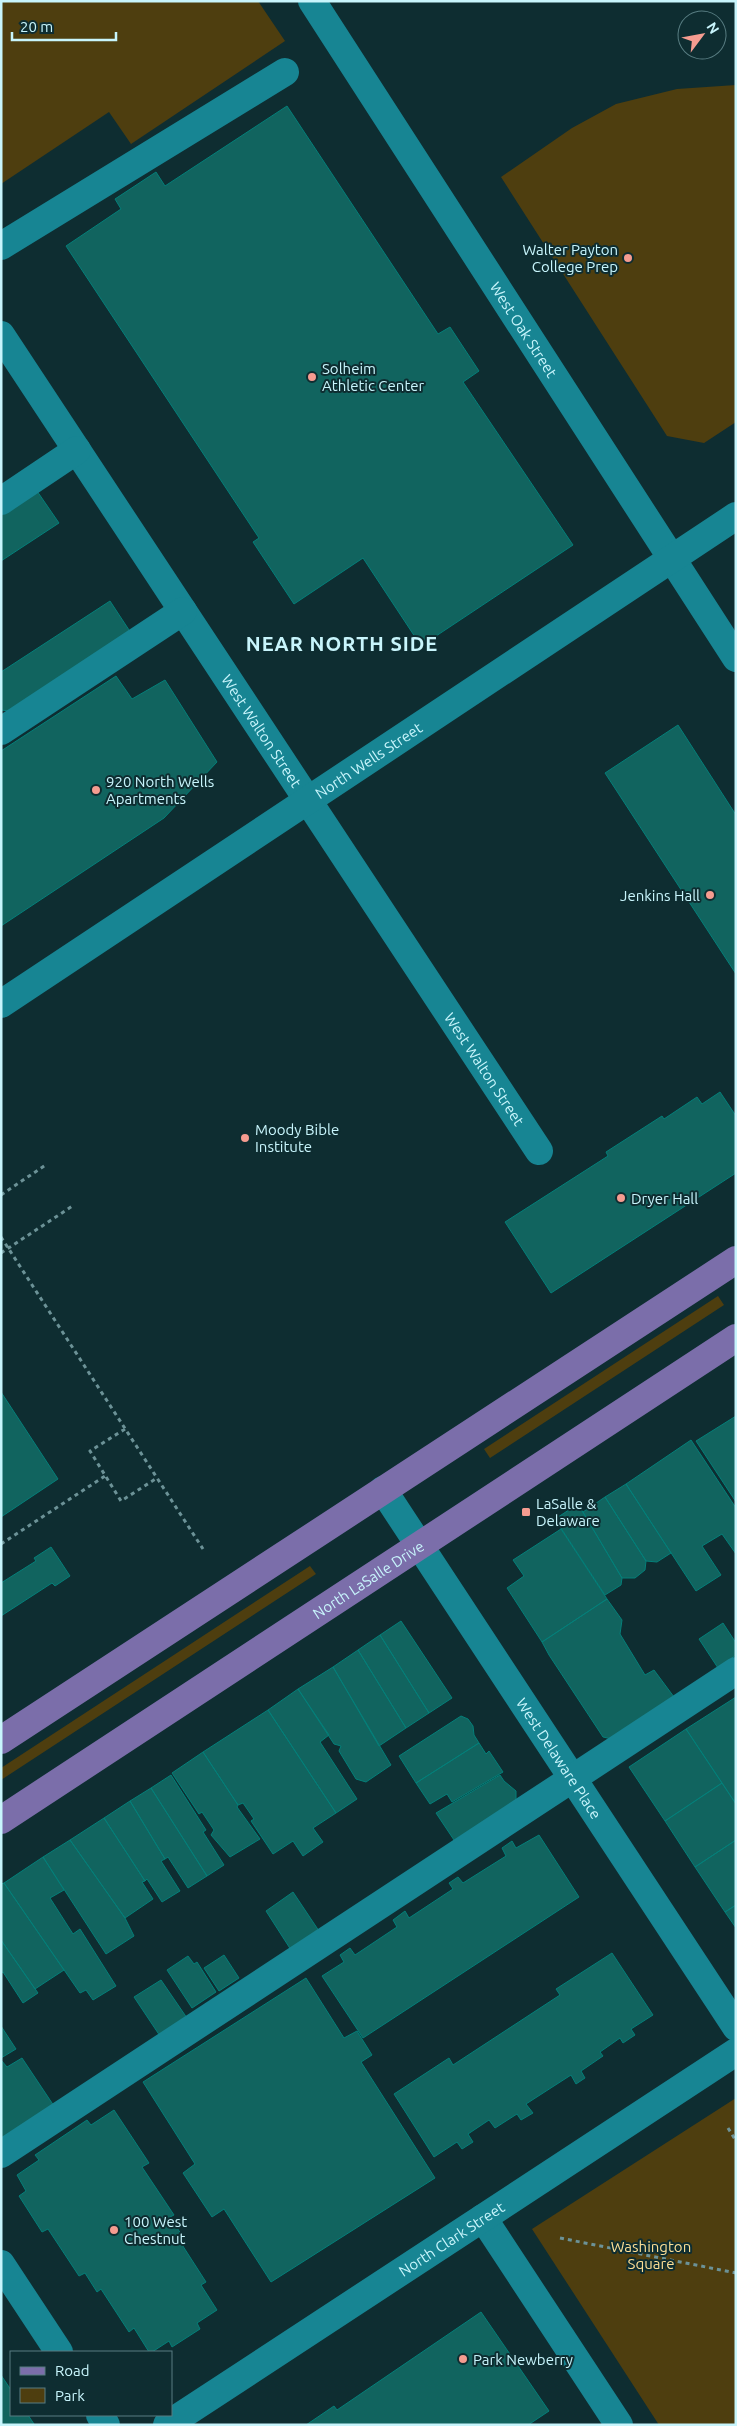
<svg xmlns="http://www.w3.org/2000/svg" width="737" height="2426" viewBox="0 0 737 2426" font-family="Ubuntu,sans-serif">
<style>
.green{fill:#4e3e0f}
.building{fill:#11645f;stroke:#047f79}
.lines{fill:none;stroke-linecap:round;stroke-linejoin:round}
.path{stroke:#6c9297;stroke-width:3;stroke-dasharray:4 4;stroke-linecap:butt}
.minor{stroke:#178593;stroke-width:28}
.major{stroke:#7b6eaa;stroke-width:28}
.poi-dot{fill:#f59c90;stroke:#0e2d31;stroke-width:2}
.labels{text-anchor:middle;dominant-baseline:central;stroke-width:4;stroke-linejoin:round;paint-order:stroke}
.poi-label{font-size:15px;fill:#c8f5fc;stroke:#0e2d31;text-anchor:start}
.street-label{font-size:15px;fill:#c8f5fc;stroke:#0e2d31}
.park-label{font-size:15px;fill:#fddf95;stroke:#0e2d31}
.district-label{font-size:20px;font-weight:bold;letter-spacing:1px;fill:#c8f5fc;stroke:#0e2d31}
</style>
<rect width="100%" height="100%" fill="#0e2d31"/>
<path class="green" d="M1 1H258L285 41 131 144 109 112 1 184Z
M736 85V422L704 443 667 436 501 177 572 128 616 104 677 89Z
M718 1296 724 1305 490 1458 484 1449Z
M310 1566 316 1574 1 1780V1768Z
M736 2098V2425H659L532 2229Z"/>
<path class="building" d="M287 106 438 334 450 327 479 371 463 382 573 545 421 646 363 558 294 604 253 542 259 538 66 246 121 209 115 199 156 172 165 186Z
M37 491 59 523 1 561V515Z
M110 601 131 633 10 711 1 710V672Z
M116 676 132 699 165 680 217 762 164 818 1 926V751Z
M678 725 736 815V974L605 773Z
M720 1092 736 1116V1173L551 1293 505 1222 608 1156 606 1152 662 1116 664 1119 697 1097 702 1104Z
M1 1392 58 1479 1 1517Z
M736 1416V1502L696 1441Z
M691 1440 736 1508V1554L722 1534 702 1546 721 1575 696 1591 626 1484Z
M626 1484 671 1553 657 1562 646 1561 605 1497Z
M605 1497 646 1561 645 1570 635 1578H622L583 1512Z
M578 1504 622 1578 621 1585 605 1595 555 1519Z
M561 1529 607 1599 542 1642 507 1588 524 1576 513 1560Z
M51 1547 70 1576 55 1586 52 1583 1 1616V1583L36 1561 34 1558Z
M607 1599 622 1620 620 1634 645 1675 654 1670 674 1697 612 1739 603 1737 549 1655 542 1642Z
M401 1621 452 1698 429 1713 380 1635Z
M723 1623 736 1643V1655L718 1668 699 1639Z
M380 1635 429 1713 406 1728 358 1650Z
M358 1650 406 1728 379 1746 333 1667Z
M333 1667 391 1765 366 1782 356 1779 339 1751 341 1746 334 1744 298 1689Z
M298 1689 329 1735 320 1742 357 1799 336 1813 268 1710Z
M736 1697V1804L686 1729Z
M268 1710 336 1813 313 1828 323 1842 303 1856 293 1841 273 1854 251 1821 254 1819 243 1803 238 1805 203 1752Z
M461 1716 468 1719 473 1726 474 1735 479 1743 416 1783 399 1756Z
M686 1729 722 1783 665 1821 629 1767Z
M479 1743 486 1754 489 1751 503 1772 452 1802 447 1794 430 1804 416 1783Z
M203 1752 238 1805 237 1807 260 1839 230 1857 211 1835 214 1830 202 1812 199 1814 172 1773Z
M171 1775 206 1830 203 1832 224 1865 207 1876 151 1788Z
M500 1775 504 1781 516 1791V1802L456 1843 436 1813Z
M722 1783 736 1804V1840L695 1867 665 1821Z
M151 1788 207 1876 188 1888 168 1857 165 1859 130 1801Z
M130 1801 165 1859 161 1861 180 1891 162 1902 147 1879 145 1881 104 1818Z
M104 1818 145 1881 142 1882 153 1899 125 1918 70 1840Z
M539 1835 579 1897 363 2038 322 1976 344 1962 340 1955 350 1948 355 1955 397 1927 393 1920 405 1911 409 1918 453 1889 449 1883 458 1877 463 1883 506 1856 502 1848 512 1841 516 1848Z
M70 1840 125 1918 134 1936 106 1954 43 1857Z
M736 1840V1905L725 1912 695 1867Z
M43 1857 64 1890 50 1898 73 1934 80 1929 116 1986 93 2000 86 1990 80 1993 4 1883Z
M4 1883 64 1970 35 1989 1 1940V1884Z
M293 1892 319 1931 291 1950 266 1911Z
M736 1905V1928L725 1912Z
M1 1940 38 1993 23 2003 3 1972 1 1973Z
M612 1953 653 2015 631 2029 635 2035 623 2043 620 2038 600 2052 603 2056 581 2071 585 2078 576 2084 571 2075 526 2104 533 2113 521 2120 517 2114 495 2128 489 2120 468 2134 473 2142 462 2149 457 2142 434 2157 394 2094 449 2058 453 2065 560 1995 556 1989Z
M224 1955 239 1978 219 1991 204 1968Z
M188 1956 194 1964 197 1962 216 1992 192 2008 167 1970Z
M306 1978 344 2038 357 2031 372 2055 361 2062 435 2178 271 2282 224 2209 212 2217 183 2173 195 2164 143 2082Z
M161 1980 187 2018 160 2036 134 1997Z
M1 2026 16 2049 1 2058Z
M22 2058 54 2106 1 2140V2060L7 2067Z
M114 2110 149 2163 142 2167 174 2215 170 2217 183 2237 179 2240 206 2282 201 2285 217 2310 197 2323 200 2329 172 2347 169 2341 152 2352H149L134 2328 129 2332 101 2289 97 2292 85 2273 79 2276 48 2229 42 2232 19 2196 26 2191 17 2175 39 2160 35 2155 87 2120 91 2125Z
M481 2312 549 2411 528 2425H306L334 2406 337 2410Z
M1 2375 11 2390V2415H28L34 2424 32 2425H1Z"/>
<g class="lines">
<path class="path" d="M1 1195 47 1164
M1 1237 203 1549
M1 1253 74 1205
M125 1429 90 1451 121 1501 157 1478
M1 1544 105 1476
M728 2128 736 2141
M560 2238 736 2273"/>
<g class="minor">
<path id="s1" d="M312 1 736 658"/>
<path d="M1 246 285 72"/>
<path id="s2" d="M1 335 539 1151"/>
<path d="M1 501 77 450"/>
<path d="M1 731 183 611"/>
<path id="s3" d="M1 1004 736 516"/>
<path id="s4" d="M383 1490 736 2027"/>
<path d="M1 2154 736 1671"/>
<path d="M483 2218 619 2425"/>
<path d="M1 2264 59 2352"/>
<path d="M100 2415 106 2425"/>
<path id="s5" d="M167 2425 736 2052"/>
</g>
<g class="major">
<path d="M1 1740 736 1260"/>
<path id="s6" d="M1 1820 736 1338"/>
</g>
</g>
<g class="poi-dot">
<circle cx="628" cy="258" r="5"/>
<circle cx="312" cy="377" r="5"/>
<circle cx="96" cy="790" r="5"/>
<circle cx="710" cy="895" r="5"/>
<circle cx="245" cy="1138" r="5"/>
<circle cx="621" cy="1198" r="5"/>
<rect x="521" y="1507" width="10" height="10" rx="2.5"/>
<circle cx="114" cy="2230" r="5"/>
<circle cx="463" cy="2359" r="5"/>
</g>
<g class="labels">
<g class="poi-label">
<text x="618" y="249" text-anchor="end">Walter Payton<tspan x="618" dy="17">College Prep</tspan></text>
<text x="322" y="368">Solheim<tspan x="322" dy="17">Athletic Center</tspan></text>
<text x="106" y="781">920 North Wells<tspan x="106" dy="17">Apartments</tspan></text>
<text x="700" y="895" text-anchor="end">Jenkins Hall</text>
<text x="255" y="1129">Moody Bible<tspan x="255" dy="17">Institute</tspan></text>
<text x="631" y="1198">Dryer Hall</text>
<text x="536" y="1503">LaSalle &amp;<tspan x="536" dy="17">Delaware</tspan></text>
<text x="124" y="2221">100 West<tspan x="124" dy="17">Chestnut</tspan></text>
<text x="473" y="2359">Park Newberry</text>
</g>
<g class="street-label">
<text stroke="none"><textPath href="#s1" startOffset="391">West Oak Street</textPath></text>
<text stroke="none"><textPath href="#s2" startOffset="474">West Walton Street</textPath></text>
<text stroke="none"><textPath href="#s3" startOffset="441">North Wells Street</textPath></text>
<text stroke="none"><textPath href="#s2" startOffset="879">West Walton Street</textPath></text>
<text stroke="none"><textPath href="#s6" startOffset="439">North LaSalle Drive</textPath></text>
<text stroke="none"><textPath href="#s4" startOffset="321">West Delaware Place</textPath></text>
<text stroke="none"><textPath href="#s5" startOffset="340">North Clark Street</textPath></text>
</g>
<g class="park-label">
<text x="651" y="2246">Washington<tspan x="651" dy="17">Square</tspan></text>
</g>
<g class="district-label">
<text x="342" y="643">NEAR NORTH SIDE</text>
</g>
</g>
<rect width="737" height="2426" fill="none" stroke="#c8f5fc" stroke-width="5"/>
<rect x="10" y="2351" width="162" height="65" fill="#0e2d31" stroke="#587d82"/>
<rect x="20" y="2367" width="25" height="8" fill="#7b6eaa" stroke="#587d82"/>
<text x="55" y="2376" font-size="15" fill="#c8f5fc">Road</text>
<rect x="20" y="2388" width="25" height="15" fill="#4e3e0f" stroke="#587d82"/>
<text x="55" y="2401" font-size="15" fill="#c8f5fc">Park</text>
<g transform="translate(702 35) rotate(58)"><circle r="24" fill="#0e2d31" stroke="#587d82"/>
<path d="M0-4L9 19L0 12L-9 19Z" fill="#f59c90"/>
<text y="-8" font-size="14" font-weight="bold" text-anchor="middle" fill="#c8f5fc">N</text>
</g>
<path d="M12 32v8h104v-8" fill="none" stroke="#c8f5fc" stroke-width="2.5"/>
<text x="20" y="32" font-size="15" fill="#c8f5fc" stroke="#0e2d31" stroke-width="4" paint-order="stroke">20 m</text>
</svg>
